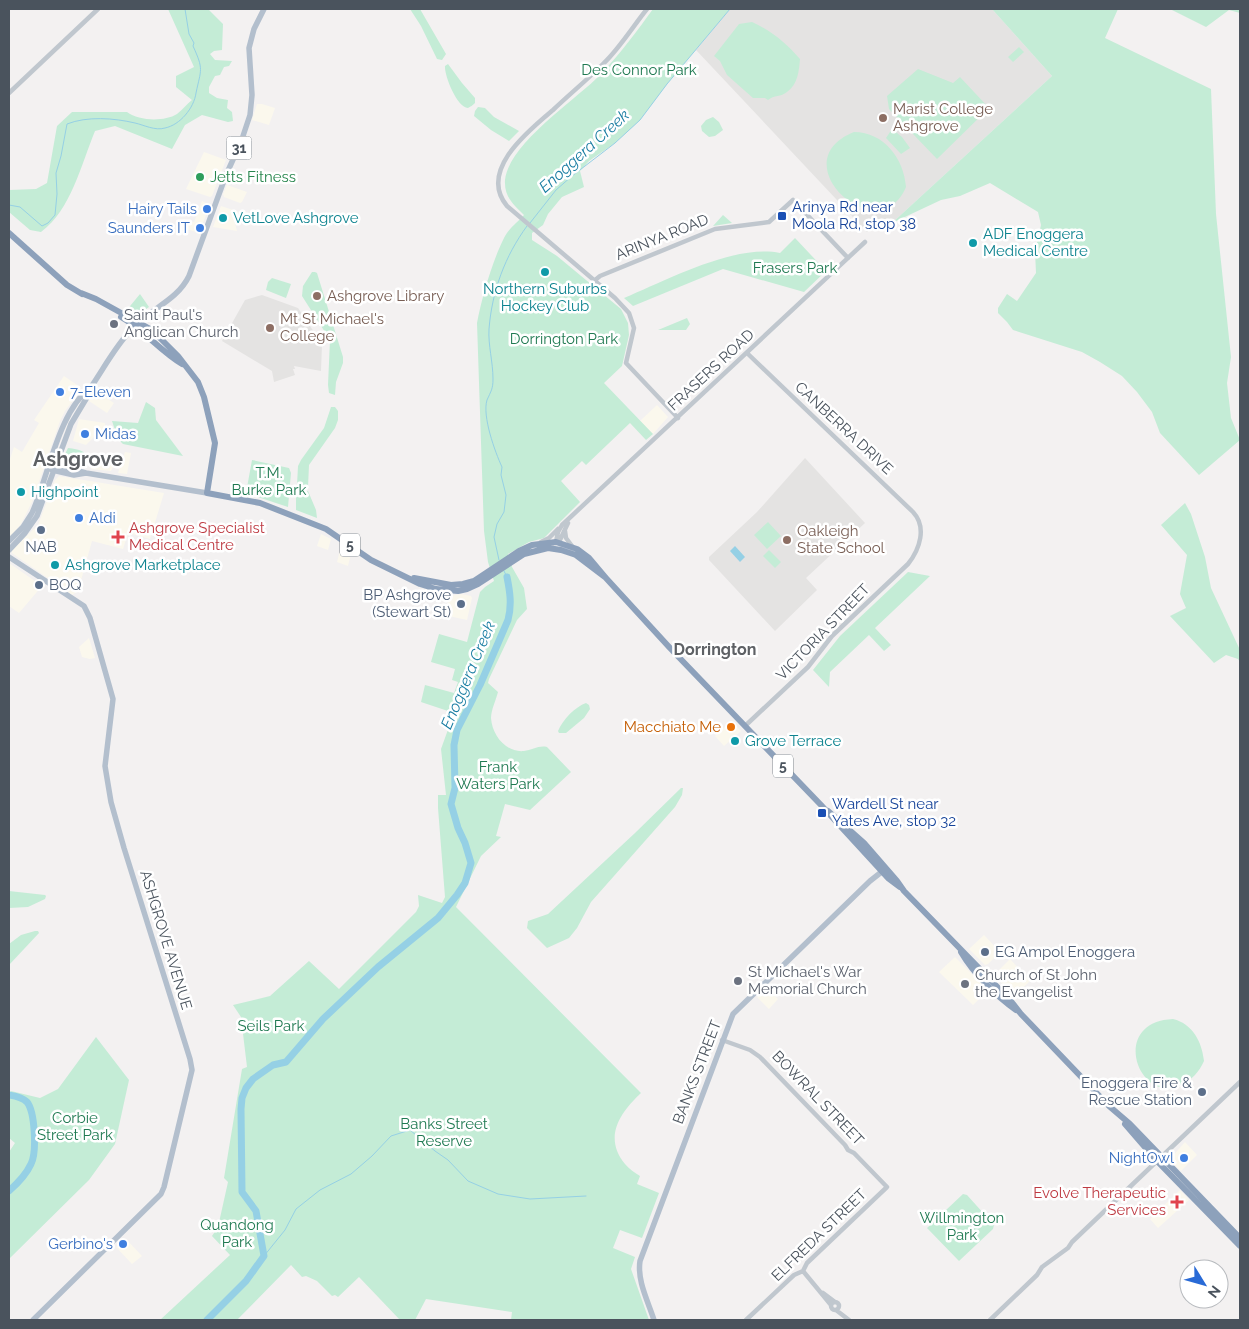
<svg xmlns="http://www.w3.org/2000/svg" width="1249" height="1329" viewBox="0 0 1249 1329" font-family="Raleway,sans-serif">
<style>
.commercial{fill:#fbf8ed}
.education{fill:#e4e3e2}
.green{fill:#c4ecd6}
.water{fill:#95d0e5}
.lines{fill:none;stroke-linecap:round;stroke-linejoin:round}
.stream{stroke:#95d0e5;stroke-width:1}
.river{stroke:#95d0e5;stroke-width:7}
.minor{stroke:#c0c7ce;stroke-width:4.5}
.major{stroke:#b3bfcd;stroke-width:5.5}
.highway{stroke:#8da1bb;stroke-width:6}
.education-dot{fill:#8d6e63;stroke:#fff;stroke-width:2}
.leisure-dot{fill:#2e9e5b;stroke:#fff;stroke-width:2}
.shop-dot{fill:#3f7fe0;stroke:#fff;stroke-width:2}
.transit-dot{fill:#1a4fb4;stroke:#fff;stroke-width:2}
.culture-dot{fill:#0f9aa8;stroke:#fff;stroke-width:2}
.worship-dot{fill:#6b7280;stroke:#fff;stroke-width:2}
.service-dot{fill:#5c6f8a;stroke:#fff;stroke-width:2}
.health-dot{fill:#e0444e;stroke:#fff;stroke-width:2}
.food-dot{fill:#e8710a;stroke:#fff;stroke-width:2}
.labels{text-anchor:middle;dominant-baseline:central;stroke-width:5;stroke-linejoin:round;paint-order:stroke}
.shield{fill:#fff;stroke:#80878e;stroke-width:1}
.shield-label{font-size:14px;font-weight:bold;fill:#4a535d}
.park-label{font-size:15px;fill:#207a52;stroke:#fff}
.education-label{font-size:15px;fill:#785e54;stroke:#fff;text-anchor:start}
.leisure-label{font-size:15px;fill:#27864d;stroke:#fff;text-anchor:start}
.transit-label{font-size:15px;fill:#164399;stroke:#fff;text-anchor:start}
.shop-label{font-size:15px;fill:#366cbe;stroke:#fff;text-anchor:end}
.culture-label{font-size:15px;fill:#0d838f;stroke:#fff;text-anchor:start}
.street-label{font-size:15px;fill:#4a535d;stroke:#fff}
.worship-label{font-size:15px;fill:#5b616d;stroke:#fff;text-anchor:start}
.health-label{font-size:15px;fill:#be3a42;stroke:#fff;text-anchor:start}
.service-label{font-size:15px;fill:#4e5e75;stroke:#fff;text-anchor:start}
.food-label{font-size:15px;fill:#c56008;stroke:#fff;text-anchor:end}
.water-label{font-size:16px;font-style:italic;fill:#197da2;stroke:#fff}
.neighbourhood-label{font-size:16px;font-weight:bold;fill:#5e6165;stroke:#fff}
.district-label{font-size:20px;font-weight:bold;fill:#5e6165;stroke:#fff}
</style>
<rect width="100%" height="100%" fill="#f3f1f1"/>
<path class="commercial" d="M257 104H262L275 108 269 125 252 120Z
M204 152 226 160 212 196 210 197 186 189Z
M227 185 247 192 242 202 240 203 224 197 223 194Z
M202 201 210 205 199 233 180 227 183 219 194 222Z
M221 206 239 212 235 223 237 231 213 227Z
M64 376 80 387V391L65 411 60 421 32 502 21 524 9 538V462L14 447 22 452 39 423 34 420Z
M96 391 114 403 107 413 89 401Z
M657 405 668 417 653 434 640 421Z
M79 419 105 423V426L86 445 73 441Z
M125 452 131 453 127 474 118 473Z
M93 461H116L111 471 91 469Z
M59 476 164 493 150 539 128 533 123 549 92 541 78 591 72 595 12 553V550L38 525 55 480Z
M321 534 331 539 328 550 317 546Z
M341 546 351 554 348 566 337 562Z
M9 563 42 586 19 613 9 606Z
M461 594 471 596 472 598 467 620 444 615 450 596Z
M89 638 95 658 90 659 82 657 79 647Z
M729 723H733L741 731 724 746 715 736Z
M984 935 1000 952 988 964 985 965 969 949Z
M955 957 988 990 973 1005 939 972Z
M1010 959 1030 981 1014 996 994 975Z
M766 989H768L778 999 769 1009 757 997Z
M1185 1142 1197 1155 1181 1171 1172 1162 1171 1158Z
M1180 1190 1189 1200 1158 1228 1150 1219Z
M126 1239 142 1256 132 1264 116 1247Z"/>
<path class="education" d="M730 9H992L1052 76 892 223 878 225 867 232 696 50Z
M262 295 298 308 322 344 321 371 294 366 295 369H293L295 375 274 382 272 371 222 341 245 300Z
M805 458 865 523 806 578 817 590 775 631 709 560V557L757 512Z"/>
<path class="green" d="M168 9H208L223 24 222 50 214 51 210 54 215 60 232 61 229 66 224 67 220 75 215 76 209 87V93L217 98 228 100 227 108 232 112 233 121 228 122 202 115 185 125 172 149 115 126 95 131C81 165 71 210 41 232L30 230 9 212V190L36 189 47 183 57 126 72 112H127C139 121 164 122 177 114 182 110 187 104 192 100L176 87V76L194 67Z
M410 9H420L446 54 442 60 437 59 421 26Z
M653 9H730L667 84 640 120 615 143 589 161 580 171 584 187 562 197 548 214 543 225 532 233V240L557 256 621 309 628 323 629 335 622 366 604 383 653 434 646 440 630 423 586 465 582 461 561 481 580 502 544 538 529 542 508 554 512 567 524 588 527 609 517 620 489 679 488 683 498 692C496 700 491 710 491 718 492 735 506 753 524 751 532 750 539 745 547 747L571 772 530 810 505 804 496 836 501 837 481 856 456 907 641 1093C620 1113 603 1137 625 1164 629 1169 635 1173 640 1176L637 1184 659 1193 642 1238 620 1230 613 1248 635 1257 631 1269 649 1320H511L512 1312 426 1299 415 1320H400L359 1277 338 1297 335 1295 332 1296 317 1281 306 1276 302 1277 291 1265 237 1320H160L230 1255 212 1236 218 1227 228 1182 224 1178 242 1069 247 1067 241 1017 233 1005 270 996 309 961 339 989 416 912 419 906 418 895 442 903 445 897 438 808V795H446L441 749 454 713 421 702 425 685 454 693 458 682 452 680 455 669 431 662 439 634 467 642 480 592 485 587 494 581 488 562 484 531 477 323C482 297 492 262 504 238 508 229 517 223 524 215 513 204 504 197 505 180 509 143 576 100 601 74 620 54 637 31 653 9Z
M992 9H1118L1105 38 1211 89 1216 214 1231 357 1227 383 1231 418 1240 440 1199 475 1160 433 1152 412 1137 392 1122 376 1100 362 1082 352 1013 330 1007 322 998 313V308L1007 294 1017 301 1036 273 1035 251 1041 225 1038 212 990 183 960 196 941 200 892 223 1052 76Z
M1170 9H1240V13L1229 10 1206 27Z
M752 22C772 31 786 43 800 59 799 71 798 84 787 92 781 97 774 95 768 100L765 98H753L727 75 720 61 714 56 739 24Z
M1019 47 1024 52 1013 62 1008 57Z
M448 64 462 83 475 98V103C473 105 470 107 468 108 457 108 444 75 445 66Z
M918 69 953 83 960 77 989 108 937 159 889 109 887 96Z
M478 107 485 108 494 117 519 131 509 141 491 130 474 116 475 111Z
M713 117 719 122 723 130 715 136 709 137 702 131 701 126 706 120Z
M892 129 902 137 910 148 901 154 886 138Z
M854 132C884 132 904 159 906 187 879 252 779 162 854 132Z
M723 215 732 223 713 226Z
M795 238 826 271 804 292 723 269 633 306 624 298C667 280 734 244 780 253Z
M315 272 317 273 343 357V363L336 382 335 395 329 393 328 385 330 340 302 296 303 286 312 272Z
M272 278 291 284 286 298 266 290 268 282Z
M140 294 149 307 136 316 126 311Z
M687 318 690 324 686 330H658Z
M146 402 155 408 156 420 183 456 123 444 118 439 112 421 138 423Z
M331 407H335L338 411V420L335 428 309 465 308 487 305 489H300L297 485 298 466 301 460 324 428Z
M68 448C83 450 90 451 85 468L64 463 63 458Z
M252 460 289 468 291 473 288 507 246 493Z
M296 491 303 493 308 491 316 510 317 518 296 510Z
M1185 503 1191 514 1205 557 1211 588 1240 650V662L1238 659 1226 655 1214 663 1170 616 1186 608 1180 594 1187 555 1161 525Z
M768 522 781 536 767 549 754 535Z
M769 550 781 562 775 568 763 556Z
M908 572 930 576 875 628 891 645 884 651 869 635 830 672 829 687 813 670 840 636Z
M586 703 589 705 590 709 584 718 566 733H559L558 731C563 719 575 707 586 703Z
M681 788H683L682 795 675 807 591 902 577 928 569 938 547 948 527 928 528 921 548 914 635 833Z
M9 891 45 895 46 896 45 899 28 907 9 908Z
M35 931H38L39 933 9 965V944L21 935Z
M1173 1019C1193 1024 1202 1042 1204 1061 1199 1072 1192 1080 1181 1085 1139 1106 1108 1022 1173 1019Z
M96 1037 129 1080 115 1144 89 1180 9 1259V1152L15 1143 9 1138V1093L11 1091 40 1098 58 1089Z
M963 1194 967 1195 994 1225 993 1229 959 1261 927 1228Z"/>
<path class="water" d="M735 546 745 557 740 562 730 551Z"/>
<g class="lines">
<path class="stream" d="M9 205 20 207 42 226 48 223 55 215 57 194 56 173 61 156 67 124C87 116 114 118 135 123 144 125 155 131 165 128 180 125 194 108 196 93 201 69 204 70 193 46L194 43 189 34 185 9
M530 223 556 190 572 176 615 143 640 120 667 84 730 9
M499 560 494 537 497 524 504 512 506 495 501 475 502 467C495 452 482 416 487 400 491 391 493 389 493 379 493 362 488 345 489 329 492 291 505 256 527 226
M504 571 507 577
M264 1256 285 1230 296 1209 320 1190 351 1174 372 1156 391 1136 410 1130 435 1151 448 1160 468 1181 498 1194 530 1199 586 1196"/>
<path class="river" d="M9 1095C15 1096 22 1097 27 1102 35 1112 37 1152 31 1164 26 1175 18 1183 9 1191
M207 1320 246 1281 264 1256 256 1211 242 1192 241 1109 242 1098 246 1088 253 1079 273 1065 286 1062 323 1019 378 967 438 918 457 895 465 883 471 863 465 843 458 828 451 804 455 788 454 745 457 730 480 685 508 620C512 605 510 592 507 577"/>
<path class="minor" d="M647 9C634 25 619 49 604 63 588 79 570 94 553 110 528 131 478 171 507 206L615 298 629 313 634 328 626 363 678 418
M9 93 98 9
M594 281 600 276 715 229 769 222 793 200 848 258
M565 531 566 538 572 546
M541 542 549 538 558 529
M556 542 558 532 562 525 865 242
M559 542 568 523
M745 726 808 667 832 636 908 564C920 549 927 527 913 512L747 353
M722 1040 750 1050 760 1057 845 1145 848 1150 854 1153 887 1187 807 1263 803 1271
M803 1271 831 1305
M823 1293 835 1302
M831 1306a4 4 0 1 1 8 0a4 4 0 1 1-8 0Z
M836 1310 849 1320
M746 1320 794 1275 803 1271
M990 1320 1037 1275 1042 1267 1068 1248 1072 1242 1240 1082"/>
<path class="major" d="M52 464 86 473 207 493
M52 470 74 475 86 473
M9 541 23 527 32 513C49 475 58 412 91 387
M9 550 25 533 37 516 71 424 89 394 91 387C104 368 116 345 132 329 149 309 177 301 189 276L226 175 241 142 250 115 252 95 249 48 254 29 264 9
M9 557 84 606 90 618 113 699 105 766 111 802 124 848 190 1059 192 1070 164 1187 161 1194 33 1320
M654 1320C648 1301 637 1281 640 1261L733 1014 870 881 884 870"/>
<path class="highway" d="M9 233 67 285 82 294
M81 293 96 299 152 330 178 356 198 382 204 397 215 443 207 493 260 503 326 529 371 560 420 584 436 589 458 591 467 589 478 584 524 554 548 548 561 550 576 555 605 577
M121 317C144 330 160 351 182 364
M414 578 451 585 463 584 474 581 519 551 532 545 556 542 577 549 589 558 605 577 670 648 821 805 888 878 900 887
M828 811 864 843 897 881 904 891 1010 1000 1021 1014 1109 1106 1130 1124 1240 1238
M961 952C974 974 996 996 1016 1010
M1125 1124 1157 1161 1240 1246"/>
</g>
<g class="education-dot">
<circle cx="883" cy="118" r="5"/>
<circle cx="317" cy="296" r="5"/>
<circle cx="270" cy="328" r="5"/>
<circle cx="787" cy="540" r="5"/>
</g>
<circle class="leisure-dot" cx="200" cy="177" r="5"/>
<g class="shop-dot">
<circle cx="207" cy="209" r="5"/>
<circle cx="200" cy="228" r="5"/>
<circle cx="60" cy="392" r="5"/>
<circle cx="85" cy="434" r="5"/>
<circle cx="79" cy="518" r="5"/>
<circle cx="1184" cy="1158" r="5"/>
<circle cx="123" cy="1244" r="5"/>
</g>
<g class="transit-dot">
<rect x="777" y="211" width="10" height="10" rx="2.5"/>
<rect x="817" y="808" width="10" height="10" rx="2.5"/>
</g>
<g class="culture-dot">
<circle cx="223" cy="218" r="5"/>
<circle cx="973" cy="243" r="5"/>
<circle cx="545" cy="272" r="5"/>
<circle cx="21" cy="492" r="5"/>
<circle cx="55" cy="565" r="5"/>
<circle cx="735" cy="741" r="5"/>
</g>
<g class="worship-dot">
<circle cx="114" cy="324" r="5"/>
<circle cx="738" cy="981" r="5"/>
<circle cx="965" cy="984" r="5"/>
</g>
<g class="service-dot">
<circle cx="41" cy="530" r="5"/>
<circle cx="39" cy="585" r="5"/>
<circle cx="461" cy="604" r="5"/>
<circle cx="985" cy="952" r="5"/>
<circle cx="1202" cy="1092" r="5"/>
</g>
<g class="health-dot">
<path d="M115.5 529.5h5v5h5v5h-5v5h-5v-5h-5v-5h5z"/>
<path d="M1174.5 1194.5h5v5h5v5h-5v5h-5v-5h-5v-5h5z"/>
</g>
<circle class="food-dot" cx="731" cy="727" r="5"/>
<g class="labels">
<g class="shield">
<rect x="226.5" y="136.5" width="25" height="23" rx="4"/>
<rect x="340" y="533.5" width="20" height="23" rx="4"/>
<rect x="773" y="754.5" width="20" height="23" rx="4"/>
</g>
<g class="shield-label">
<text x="239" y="148">31</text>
<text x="350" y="545">5</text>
<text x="783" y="766">5</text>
</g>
<g class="park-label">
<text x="639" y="70">Des Connor Park</text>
<text x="795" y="268">Frasers Park</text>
<text x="564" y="339">Dorrington Park</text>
<text x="269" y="473">T.M.<tspan x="269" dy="17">Burke Park</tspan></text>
<text x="498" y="767">Frank<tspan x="498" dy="17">Waters Park</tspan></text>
<text x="271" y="1026">Seils Park</text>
<text x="75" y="1118">Corbie<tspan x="75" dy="17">Street Park</tspan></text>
<text x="444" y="1124">Banks Street<tspan x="444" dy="17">Reserve</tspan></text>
<text x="962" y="1218">Willmington<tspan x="962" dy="17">Park</tspan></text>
<text x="237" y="1225">Quandong<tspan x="237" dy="17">Park</tspan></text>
</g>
<g class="education-label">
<text x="893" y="109">Marist College<tspan x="893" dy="17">Ashgrove</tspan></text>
<text x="327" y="296">Ashgrove Library</text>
<text x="280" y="319">Mt St Michael's<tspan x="280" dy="17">College</tspan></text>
<text x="797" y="531">Oakleigh<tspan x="797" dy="17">State School</tspan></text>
</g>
<g class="leisure-label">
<text x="210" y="177">Jetts Fitness</text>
</g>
<g class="transit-label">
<text x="792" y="207">Arinya Rd near<tspan x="792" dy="17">Moola Rd, stop 38</tspan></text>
<text x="832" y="804">Wardell St near<tspan x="832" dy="17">Yates Ave, stop 32</tspan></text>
</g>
<g class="shop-label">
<text x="197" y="209">Hairy Tails</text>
<text x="190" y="228">Saunders IT</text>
<text x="70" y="392" text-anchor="start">7-Eleven</text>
<text x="95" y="434" text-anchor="start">Midas</text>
<text x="89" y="518" text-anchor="start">Aldi</text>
<text x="1174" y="1158">NightOwl</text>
<text x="113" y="1244">Gerbino's</text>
</g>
<g class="culture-label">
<text x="233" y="218">VetLove Ashgrove</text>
<text x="983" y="234">ADF Enoggera<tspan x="983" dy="17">Medical Centre</tspan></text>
<text x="545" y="289" text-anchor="middle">Northern Suburbs<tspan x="545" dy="17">Hockey Club</tspan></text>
<text x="31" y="492">Highpoint</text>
<text x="65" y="565">Ashgrove Marketplace</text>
<text x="745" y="741">Grove Terrace</text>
</g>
<g class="street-label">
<text transform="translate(662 237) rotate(-22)">ARINYA ROAD</text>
<text transform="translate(711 370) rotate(-43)">FRASERS ROAD</text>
<text transform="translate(844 428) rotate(43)">CANBERRA DRIVE</text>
<text transform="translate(823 632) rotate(-46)">VICTORIA STREET</text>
<text transform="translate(166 940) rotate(73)">ASHGROVE AVENUE</text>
<text transform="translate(697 1072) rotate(-69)">BANKS STREET</text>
<text transform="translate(818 1098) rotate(46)">BOWRAL STREET</text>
<text transform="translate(819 1235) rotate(-44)">ELFREDA STREET</text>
</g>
<g class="worship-label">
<text x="124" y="315">Saint Paul's<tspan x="124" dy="17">Anglican Church</tspan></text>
<text x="748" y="972">St Michael's War<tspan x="748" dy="17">Memorial Church</tspan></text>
<text x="975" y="975">Church of St John<tspan x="975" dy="17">the Evangelist</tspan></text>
</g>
<g class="health-label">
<text x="129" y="528">Ashgrove Specialist<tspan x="129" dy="17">Medical Centre</tspan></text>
<text x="1166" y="1193" text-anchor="end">Evolve Therapeutic<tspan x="1166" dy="17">Services</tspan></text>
</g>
<g class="service-label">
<text x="41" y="547" text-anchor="middle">NAB</text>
<text x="49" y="585">BOQ</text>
<text x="451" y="595" text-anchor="end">BP Ashgrove<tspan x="451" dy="17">(Stewart St)</tspan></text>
<text x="995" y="952">EG Ampol Enoggera</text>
<text x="1192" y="1083" text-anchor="end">Enoggera Fire &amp;<tspan x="1192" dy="17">Rescue Station</tspan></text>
</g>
<g class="food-label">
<text x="721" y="727">Macchiato Me</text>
</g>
<g class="water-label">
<text transform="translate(584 151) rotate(-42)">Enoggera Creek</text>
<text transform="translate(468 675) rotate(-67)">Enoggera Creek</text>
</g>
<g class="neighbourhood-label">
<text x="715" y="649">Dorrington</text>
</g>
<g class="district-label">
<text x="78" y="459">Ashgrove</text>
</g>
</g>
<rect width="1249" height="1329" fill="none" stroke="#4a535d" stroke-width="20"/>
<g transform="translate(1204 1284) rotate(127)"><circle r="24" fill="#ffffff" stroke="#b7babe"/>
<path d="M0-4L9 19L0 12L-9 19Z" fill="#296ad6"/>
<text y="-8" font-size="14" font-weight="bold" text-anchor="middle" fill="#4a535d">N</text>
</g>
</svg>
